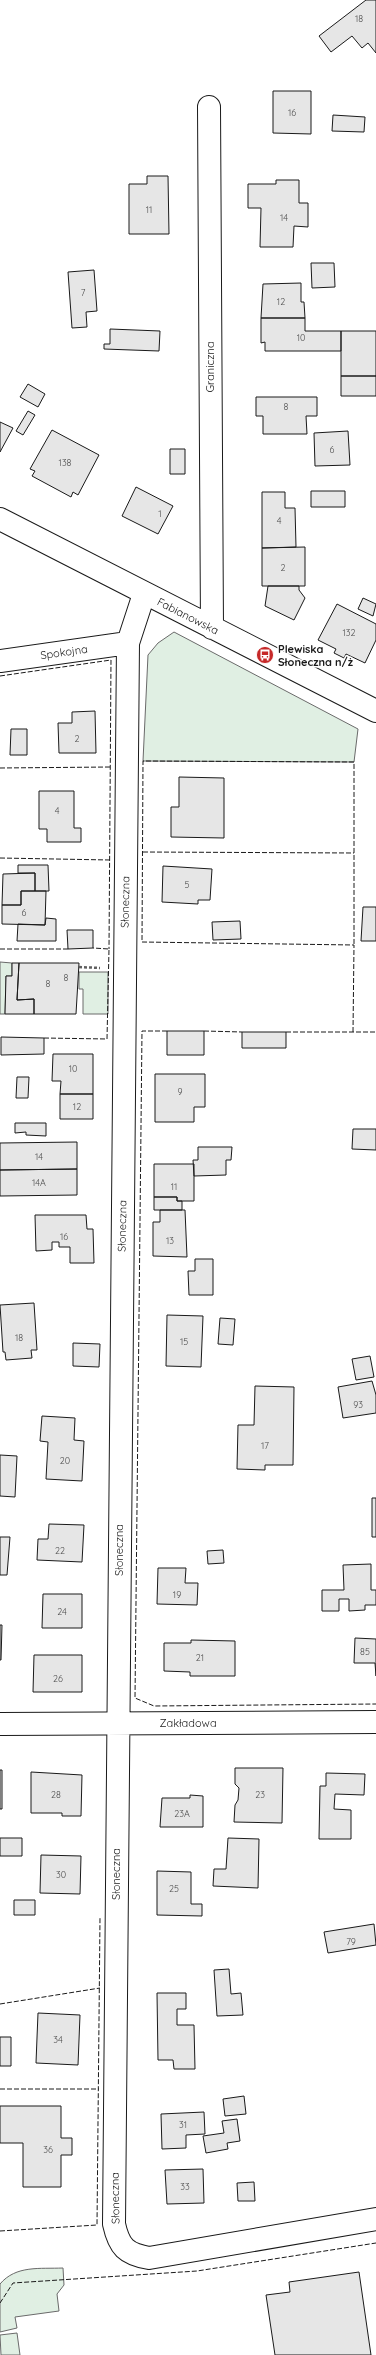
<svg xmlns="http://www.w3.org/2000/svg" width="376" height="2355" viewBox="0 0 376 2355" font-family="Quicksand,sans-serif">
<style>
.green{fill:#e0efe3;stroke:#6a6a6a}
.building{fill:#e6e6e6;stroke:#1a1a1a}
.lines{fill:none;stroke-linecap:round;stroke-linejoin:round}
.minor-casing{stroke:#1a1a1a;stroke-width:24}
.path{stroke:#5f5f5f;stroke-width:2.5;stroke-dasharray:3 2;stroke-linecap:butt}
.minor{stroke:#fff;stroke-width:22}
.fence{stroke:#1a1a1a;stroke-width:1;stroke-dasharray:5 2;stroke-linecap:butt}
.labels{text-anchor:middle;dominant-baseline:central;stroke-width:3;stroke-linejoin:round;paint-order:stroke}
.number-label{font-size:9px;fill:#4d4d4d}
.street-label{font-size:11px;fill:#1a1a1a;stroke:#fff}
.poi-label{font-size:11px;font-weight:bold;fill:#1a1a1a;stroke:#fff;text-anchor:start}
</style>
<rect width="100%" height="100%" fill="#fff"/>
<path class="green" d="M174 632 358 729 354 762 143 761 148 655 158 643Z
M0 962 12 963V976H6L5 1014H0Z
M79 972H108V1014H83V989H79Z
M63 2268 64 2285 57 2294 59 2311 15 2317 17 2328 0 2332V2284C16 2265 40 2269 63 2268Z
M17 2333 20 2355H1L0 2335Z"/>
<path class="building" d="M366 0H376V53L368 43 362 48 352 36 331 52 319 36Z
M273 91H311V134L273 133Z
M333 115 365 117 364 132 332 131Z
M147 176H168L169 234H129V184H147Z
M276 180H299V203H308V227L294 226 293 247H260L261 208H248V184H276Z
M311 263H334L335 287 312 288Z
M94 270 97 311 86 312 87 327 72 328 68 272Z
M301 283V302H304L305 318H261L263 284Z
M261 318H305V331H341V351H265V342L261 343Z
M110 329 160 331 159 351 104 349V344H110Z
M341 331H376V376H341Z
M341 376H376V396H341Z
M28 384 45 394 38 407 20 397Z
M256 397H317V416H306L307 434H263V416H256Z
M28 411 35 415 23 435 16 431Z
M0 422 13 428 0 452Z
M52 430 99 455 78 495 73 492 71 497 32 476 35 471 30 469Z
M348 431 350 465 315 466 314 433Z
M170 449H185V474H170Z
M136 487 173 506 158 534 122 516Z
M311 491H345V507H311Z
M262 492H285V508H295L296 547 262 548Z
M305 547V586H262V548Z
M268 586H299V590L305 598 294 620 265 606Z
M363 598 376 604 373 616 358 609Z
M337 604 376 624V640L365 663 346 654 344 658 334 653 336 649 318 640Z
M95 711 96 753H59L58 723H72V712Z
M11 729H27V755H10Z
M179 777 224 778V838L171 837V807H179Z
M39 791H74V828H81V842H47V829H39Z
M18 865H48L49 891H35V873H18Z
M163 866 212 869 210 900H198V904L162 902Z
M35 873V891H21V905H2L3 874Z
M21 891H46L45 925 2 924V905H21Z
M363 907H376V941H361Z
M46 918 56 919V941H17L18 924 45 925Z
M240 921 241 939 213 940 212 922Z
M67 930H93V948L68 949Z
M12 963H19L17 1000 34 999V1014H5L6 976H12Z
M19 963H79L76 1014H34V999L17 1000Z
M167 1031H204V1055H167Z
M242 1032H286V1048H242Z
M1 1037 44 1038V1054L1 1055Z
M53 1054H93V1094H60L61 1081H52Z
M155 1074H205V1107H194V1122H155Z
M17 1077H29L28 1098H16Z
M60 1094H93V1119H60Z
M15 1123H46V1136L26 1135V1132L15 1133Z
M353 1129H376V1150L352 1149Z
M77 1142V1169L0 1170V1143Z
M198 1147H232L231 1160H226V1175L194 1176 193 1160H198Z
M154 1164H194V1201H177V1197H154Z
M77 1169V1195L0 1196V1170Z
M154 1197H177V1201H182V1210H154Z
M160 1210H185L187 1257 153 1256V1222H160Z
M35 1215H86L87 1229H93L94 1263H70V1247H59V1242H52V1250L36 1251Z
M195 1259H213V1295H189L188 1271H195Z
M34 1303 37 1350H31L32 1358 6 1360 5 1352H3L0 1305Z
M167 1315 203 1316 201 1367 166 1366Z
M220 1318 235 1319 233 1345 218 1344Z
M73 1343 100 1344 99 1367 73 1366Z
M370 1356 374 1377 356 1380 352 1359Z
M372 1381 376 1395V1413L343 1418 338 1387Z
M255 1386 294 1387 293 1465H265V1470L237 1469 238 1425H254Z
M42 1416 75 1418 74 1440 84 1441 82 1481 46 1479 48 1442 40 1441Z
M0 1455 17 1456 15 1497 0 1496Z
M372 1498H376V1537H372Z
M49 1524 84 1525 82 1562 37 1560 38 1539H48Z
M0 1537H10L7 1575H0Z
M223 1550 224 1563 208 1564 207 1551Z
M371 1564V1590H376V1605H365V1610L349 1611V1599H339V1611H322V1590H344L343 1565Z
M158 1568H186L185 1583H198L197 1605 157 1604Z
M43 1594H82V1628H42Z
M0 1625H2L1 1660H0Z
M355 1638 376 1639V1676L375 1663H354Z
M191 1640 235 1641V1676H190V1672L164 1671V1643H191Z
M34 1655H82V1692H33Z
M235 1768H283L282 1823 234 1822 235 1805 238 1800 239 1788 235 1784Z
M0 1770H2V1809H0Z
M31 1772 82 1775 81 1816H62V1813H31Z
M326 1773 365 1774 364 1795 335 1794 334 1809 351 1810V1839H319L320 1786H326Z
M190 1795 203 1796V1827H160L162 1798H190Z
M0 1838H22V1856H0Z
M228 1838 259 1839 258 1888 213 1886 214 1869H226Z
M41 1855 81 1856 80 1894 40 1893Z
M157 1871 191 1872V1904H202V1916L157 1915Z
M14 1900H35V1915H14Z
M374 1924 376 1945 328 1953 324 1932Z
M229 1969 231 1994 241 1993 243 2015 217 2016 214 1970Z
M157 1993H186V2009H177V2025H194L195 2069H174L173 2060H158Z
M38 2013 80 2015 78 2065 36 2063Z
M0 2037H11V2066H0Z
M244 2096 246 2114 225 2116 223 2099Z
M0 2106H61V2138H72V2155H61V2187H23V2143H0Z
M204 2112 205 2134 186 2135V2148L162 2149 161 2114Z
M237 2119 240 2141 227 2143 228 2149 206 2153 203 2136 224 2133 222 2121Z
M203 2169 204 2203 167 2204 165 2170Z
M254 2182 255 2201H238L237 2183Z
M359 2272 371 2355H275L266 2295 290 2292 289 2282Z"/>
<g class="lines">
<g class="minor-casing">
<path id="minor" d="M209 107 212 628
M0 519 376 711
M144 594 128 643 114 2224C119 2247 126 2254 149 2258L376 2219
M0 661 128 643
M0 1724 376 1722"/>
</g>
<path class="path" d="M79 967 100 968"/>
<use href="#minor" class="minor"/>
<path class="fence" d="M0 676 111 660 109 949
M0 768 110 767
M143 852 354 853
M0 858 110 860
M0 949H68
M167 1031H142L135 1698 154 1706 376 1704
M204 1031 242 1032
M286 1032H376
M353 1032 354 945 142 942 143 761 354 762V945
M44 1038 107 1039 109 949 93 948
M0 2004 100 1988
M0 2089H99
M0 2231 97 2225 100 1918
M0 2303 13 2283 197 2271 376 2243"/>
</g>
<defs>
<g id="bus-disc" transform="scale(0.9)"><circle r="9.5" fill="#c62828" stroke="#fff"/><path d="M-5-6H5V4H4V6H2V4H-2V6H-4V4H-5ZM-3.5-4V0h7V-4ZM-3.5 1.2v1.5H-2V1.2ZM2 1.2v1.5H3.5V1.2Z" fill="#fff"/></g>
</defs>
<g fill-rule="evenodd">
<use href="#bus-disc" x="265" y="655"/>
</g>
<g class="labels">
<g class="number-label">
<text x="359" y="18">18</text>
<text x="292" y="112">16</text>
<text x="149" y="209">11</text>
<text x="284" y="217">14</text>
<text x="83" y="292">7</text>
<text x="281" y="301">12</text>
<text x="301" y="337">10</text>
<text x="286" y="406">8</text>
<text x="332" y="449">6</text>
<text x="65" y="462">138</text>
<text x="160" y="513">1</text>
<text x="279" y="520">4</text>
<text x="283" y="567">2</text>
<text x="349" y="632">132</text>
<text x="77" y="738">2</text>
<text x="57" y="810">4</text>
<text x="187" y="884">5</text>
<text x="24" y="912">6</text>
<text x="66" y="977">8</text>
<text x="48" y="983">8</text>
<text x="73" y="1068">10</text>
<text x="180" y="1091">9</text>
<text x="77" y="1106">12</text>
<text x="39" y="1156">14</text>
<text x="39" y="1182">14A</text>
<text x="174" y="1186">11</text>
<text x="64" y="1236">16</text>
<text x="170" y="1240">13</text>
<text x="19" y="1337">18</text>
<text x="184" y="1341">15</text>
<text x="358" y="1404">93</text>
<text x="265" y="1445">17</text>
<text x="65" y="1460">20</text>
<text x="60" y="1550">22</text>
<text x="177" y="1594">19</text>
<text x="62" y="1611">24</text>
<text x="365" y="1651">85</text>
<text x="200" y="1657">21</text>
<text x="58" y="1678">26</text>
<text x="56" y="1794">28</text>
<text x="260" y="1794">23</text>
<text x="182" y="1813">23A</text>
<text x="61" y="1874">30</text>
<text x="174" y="1888">25</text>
<text x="351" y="1941">79</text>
<text x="58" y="2039">34</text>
<text x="183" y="2124">31</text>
<text x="48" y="2149">36</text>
<text x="185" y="2186">33</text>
</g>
<g class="street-label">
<text transform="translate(210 367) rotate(-90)">Graniczna</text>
<text transform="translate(188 616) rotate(27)">Fabianowska</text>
<text transform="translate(64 652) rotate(-8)">Spokojna</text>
<text transform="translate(125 902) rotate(-89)">Słoneczna</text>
<text transform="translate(122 1226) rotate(-89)">Słoneczna</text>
<text transform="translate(119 1550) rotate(-90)">Słoneczna</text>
<text x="188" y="1723">Zakładowa</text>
<text transform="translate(116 1874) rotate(-90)">Słoneczna</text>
<text transform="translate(115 2198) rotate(-91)">Słoneczna</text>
</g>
<g class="poi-label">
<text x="278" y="649">Plewiska<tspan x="278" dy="13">Słoneczna n/ż</tspan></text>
</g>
</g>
</svg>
